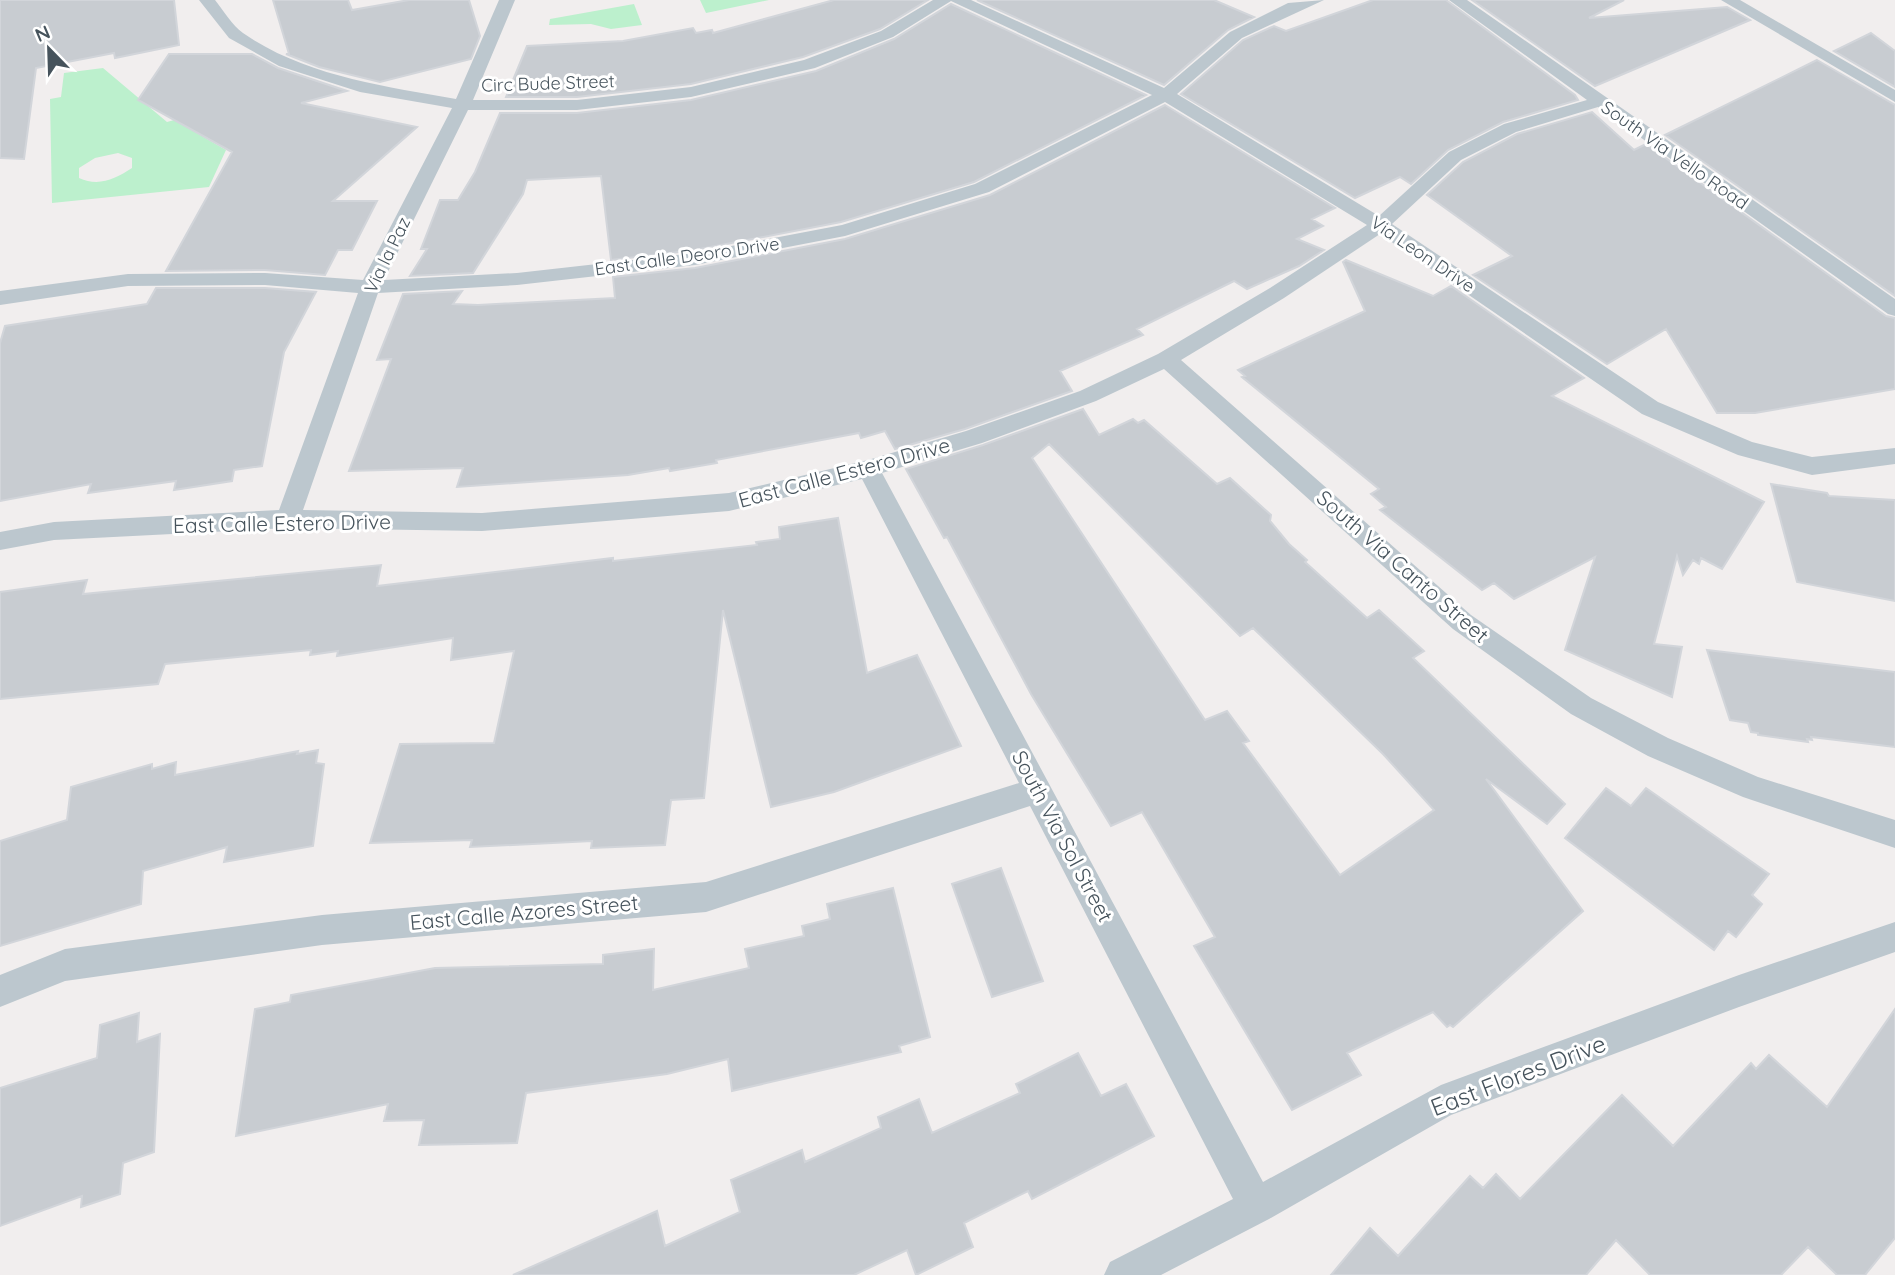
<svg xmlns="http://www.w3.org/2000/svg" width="1895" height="1275" viewBox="0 0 1895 1275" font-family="Quicksand,sans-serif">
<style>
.green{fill:#bcf0cd;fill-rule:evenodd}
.building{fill:#c8ccd1;stroke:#d2d5da;stroke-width:2;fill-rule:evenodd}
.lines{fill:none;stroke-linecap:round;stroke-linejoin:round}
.lane{fill:#bcc7ce;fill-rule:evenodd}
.labels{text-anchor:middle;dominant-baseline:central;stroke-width:6;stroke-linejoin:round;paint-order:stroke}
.far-street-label{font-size:18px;fill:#46535c;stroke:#fff}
.street-label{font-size:21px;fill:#46535c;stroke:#fff}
.near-street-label{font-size:24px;fill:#46535c;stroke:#fff}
</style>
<rect width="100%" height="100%" fill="#f1eeee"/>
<path class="green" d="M700 0H769L706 13Z
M634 4 642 25 611 29 591 24 549 25 550 19Z
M103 68 167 122 174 120 226 150 209 187 52 203 50 99 61 97 64 73ZM118 153 132 158V168C115 179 99 187 79 178V168L95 158Z"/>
<path class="building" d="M0 0H174L179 45 115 58 114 53 36 68 24 159 0 158Z
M273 0H348L352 10 409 0H469L480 36 471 59 380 82 319 67 286 54H289Z
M834 0H928L880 29 803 57 691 84 577 97H506L527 46 623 41 693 28 696 33 712 30 713 33Z
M977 0H1214L1254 17 1228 30 1164 85Z
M1373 0H1446L1575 95 1578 100 1503 122 1448 150 1411 184 1400 177 1355 198 1181 94 1243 40 1274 26 1286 31Z
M1472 0H1624L1589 18 1727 7 1750 20 1595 86Z
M951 4 1146 95 974 182 841 222 695 250 611 260 601 176 527 180 523 194 473 273 410 276 427 249H421L440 200H458L475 172 500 113H577L691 100 816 71 894 39Z
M1871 33 1895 51V87L1834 51Z
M169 54H252L278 68 347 91 301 103 417 127 333 201H377L352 250H338L325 275 265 270 166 271 232 152 138 100Z
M1817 60 1895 105V296L1665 135Z
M1165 105 1335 208 1312 219 1323 226 1297 239 1324 250 1299 266 1247 289 1234 281 1137 329 1143 335 1060 371 1072 391 965 429 895 449 885 431 861 438 859 433 716 460 717 463 670 471 669 468 628 475 457 487 463 468 349 471 391 359 377 360 403 294 462 291 453 304 478 305 615 298 613 277 695 268 845 239 990 195Z
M1592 112 1634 150 1646 144 1886 316 1895 318V389L1755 413H1717L1666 329 1607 364 1473 275 1512 256 1427 195 1463 162 1517 134Z
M1346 260 1433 296 1451 286 1584 378 1552 396 1764 502 1722 569 1701 558 1699 564 1693 560 1683 575 1677 556 1654 644 1682 647 1672 697 1565 650 1595 557 1514 599 1494 583 1482 590 1380 510 1386 507 1371 494 1379 489 1242 377 1245 376 1238 370 1365 311 1343 262Z
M156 288H265L316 292 284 352 262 466 234 470 232 481 174 490 176 481 88 493 91 484 0 501V343L5 326 147 304Z
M1083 409 1099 435 1133 419 1138 423 1144 420 1217 484 1230 478 1271 515 1270 521 1289 544 1307 560 1305 562 1367 618 1379 610 1424 651 1413 658 1565 804 1547 824 1486 779 1583 911 1453 1027 1450 1025 1447 1027 1433 1012 1347 1053 1361 1075 1292 1110 1194 946 1215 937 1142 812 1111 826 1031 694 947 537 944 538 906 469 983 445ZM1049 444 1240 636 1253 628 1383 754 1434 810 1340 875 1243 743 1249 741 1227 711 1205 720 1032 458Z
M1771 484 1827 493 1829 496 1895 500V601L1797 582Z
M838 518 867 673 917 655 961 746 834 792 771 807 723 610 704 798 671 800 665 845 591 848 592 841 470 847 472 840 370 843 400 744 494 743 514 651 451 660 453 638 337 656 338 651 310 655 311 650 165 664 158 684 0 699V592L87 580 83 594 381 565 377 586 613 558V561L757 545 756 542 780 539 779 527Z
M1707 650 1895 672V747L1811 737 1812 740 1807 739 1808 742 1758 735V733L1751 732 1748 723 1730 720Z
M318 750 316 763 324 764 313 846 224 862 227 847 143 871 141 904 0 946V841L67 820 71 787 152 764V769L176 762 175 775 298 751 297 754Z
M1606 788 1631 806 1646 788 1769 874 1752 895 1762 904 1736 937 1728 931 1714 950 1565 838Z
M1001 868 1043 981 992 997 952 884Z
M893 888 930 1037 899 1046 901 1052 732 1091 728 1059 667 1074 526 1093 517 1143 419 1145 424 1120 384 1121 388 1104 236 1136 255 1009 290 1002 291 995 435 968 603 964V955L654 949 653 990 749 968 745 949 804 936 802 926 830 919 827 904Z
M1895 1009V1238L1865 1275H1837L1808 1247 1781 1275H1650L1616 1240 1586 1275H1331L1370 1228 1398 1256 1470 1176 1483 1188 1496 1174 1520 1199 1622 1095 1673 1146 1751 1063 1756 1069 1769 1055 1827 1107Z
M139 1013 137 1042 160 1034 154 1152 123 1163 120 1194 81 1207 82 1196 0 1226V1088L97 1058 100 1025Z
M1078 1053 1101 1096 1126 1084 1154 1136 1032 1199 1028 1191 964 1223 973 1247 916 1275 907 1250 854 1275H513L657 1211 665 1246 740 1212 731 1180 802 1150 805 1162 881 1128 878 1117 919 1099 932 1133 1020 1093 1016 1084Z"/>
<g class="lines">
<path class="lane" d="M199 0H215C223 10 232 25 243 33 305 76 384 86 456 99L499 0H515L473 100H577L691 87 804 60 881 31 933 0H971L1164 88 1230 32 1288 3 1324 0 1242 38 1177 94 1379 216 1449 152 1504 124 1587 100 1449 0H1467L1895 299V316L1888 314 1598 107 1516 132 1461 160 1392 224 1658 402 1752 442 1812 457 1895 448V464L1812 475 1738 455 1642 414 1380 234 1284 298 1181 360 1471 615 1591 698 1668 738 1758 777 1895 820V848L1743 797 1648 756 1571 714 1453 629 1164 369 1096 401 982 443 882 473 1263 1182 1441 1085 1739 975 1895 922V952L1739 1007 1451 1115 1269 1219 1161 1275H1104L1110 1262 1233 1199 1030 806 706 912 322 945 65 981 0 1007V975L65 949 322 915 706 882 1019 783 862 479 729 511 482 531 288 528 54 540 0 550V532L54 522 279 510 358 293 265 285 128 286 0 305V291L128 274 265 273 363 280 452 108 360 92 279 66 229 38ZM951 1 1152 95 975 184 842 225 695 253 517 273 384 280 468 110H577L691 97 815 68 893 37ZM1165 102 1367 225 1270 288 1158 354 1080 391 966 431 868 460 729 493 482 513 303 510 378 293 517 285 695 265 845 236 989 192Z
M1721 0H1740L1895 90V102Z"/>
</g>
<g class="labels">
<g class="far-street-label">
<text transform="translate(548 83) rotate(-2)">Circ Bude Street</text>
<text transform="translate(1675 155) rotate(35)">South Via Vello Road</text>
<text transform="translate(1423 254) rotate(34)">Via Leon Drive</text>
<text transform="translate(387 255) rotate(-64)">Via la Paz</text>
<text transform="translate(687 256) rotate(-8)">East Calle Deoro Drive</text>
</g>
<g class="street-label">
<text transform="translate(844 472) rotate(-15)">East Calle Estero Drive</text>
<text transform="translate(282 523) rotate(-1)">East Calle Estero Drive</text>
<text transform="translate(1403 566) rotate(41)">South Via Canto Street</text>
<text transform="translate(1063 836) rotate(62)">South Via Sol Street</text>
<text transform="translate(524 912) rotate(-5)">East Calle Azores Street</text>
</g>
<g class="near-street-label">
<text transform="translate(1518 1075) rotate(-21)">East Flores Drive</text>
</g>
</g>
<g transform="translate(49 49) rotate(337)" stroke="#ffffff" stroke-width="5" paint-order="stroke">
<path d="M0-5L12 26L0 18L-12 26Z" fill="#46535c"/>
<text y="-10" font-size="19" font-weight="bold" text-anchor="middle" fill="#46535c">N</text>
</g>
</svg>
